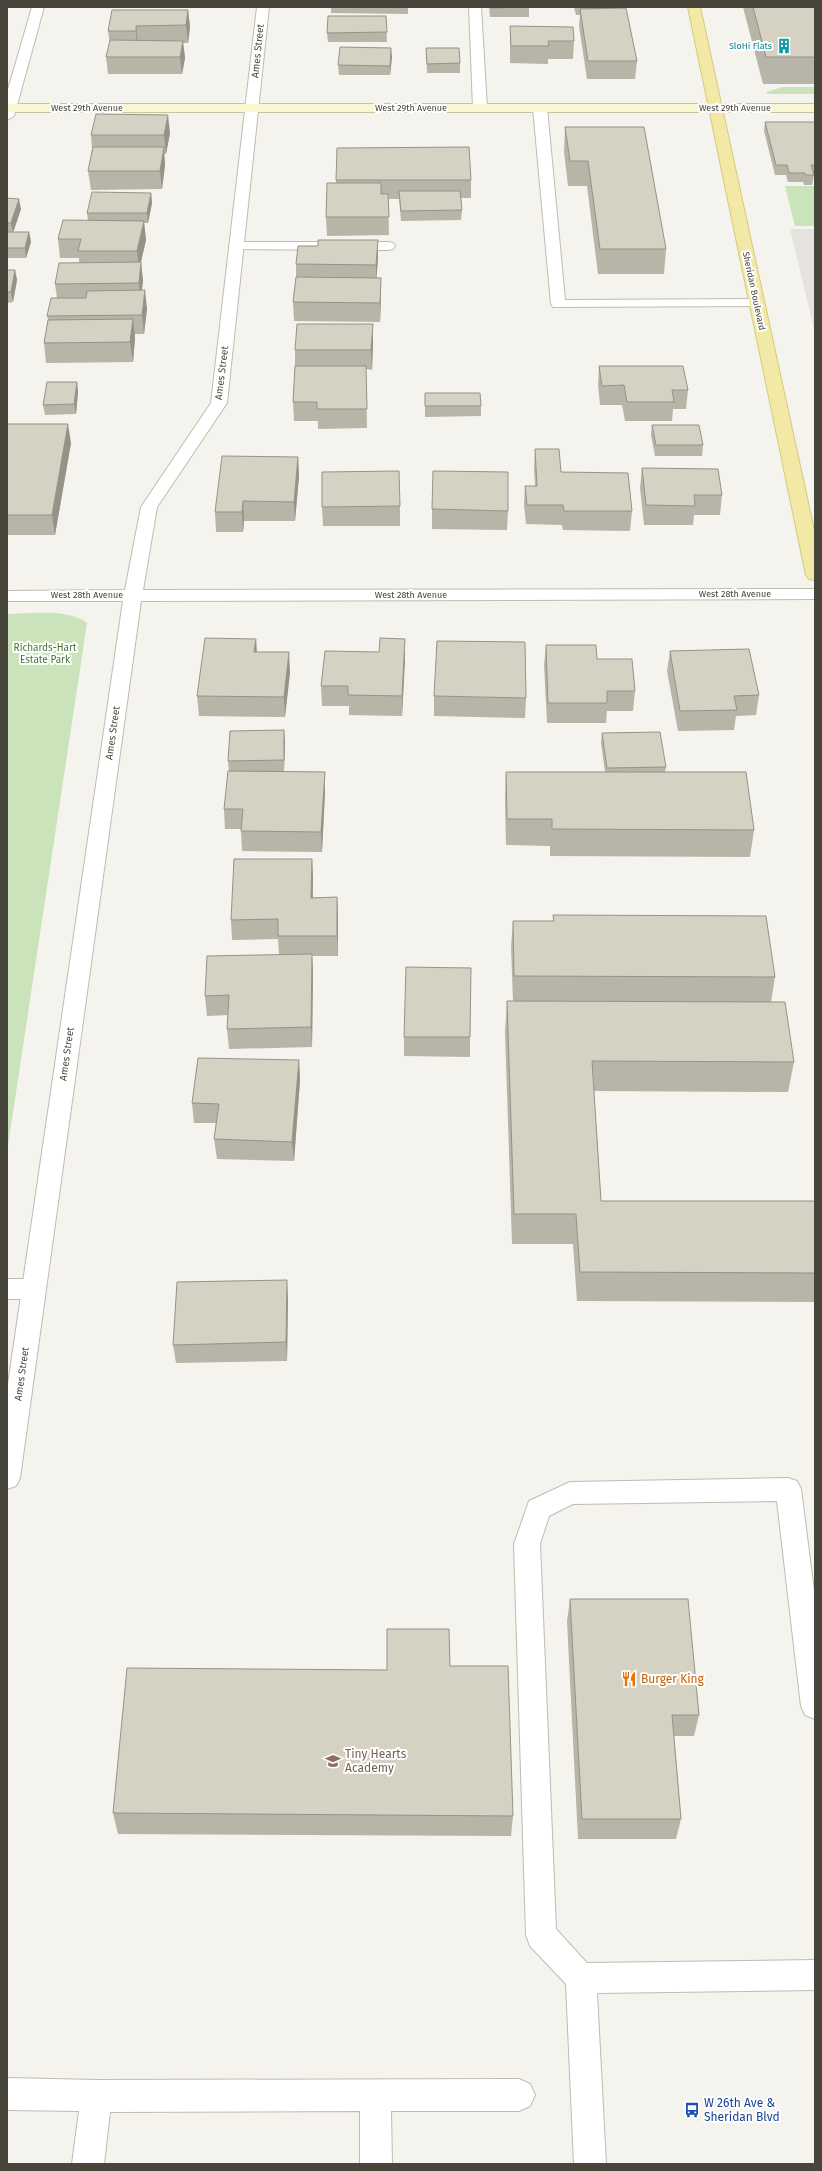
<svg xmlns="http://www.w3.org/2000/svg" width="822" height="2171" viewBox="0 0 822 2171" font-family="'Fira Sans',sans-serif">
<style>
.green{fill:#cae3bb}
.parking{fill:#e4e3e0}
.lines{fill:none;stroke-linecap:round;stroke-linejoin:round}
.lane-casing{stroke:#bfbcb0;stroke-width:2}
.street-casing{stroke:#bfbcb0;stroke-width:2}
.secondary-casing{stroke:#c8c49e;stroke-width:2}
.primary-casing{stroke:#d6c979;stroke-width:2}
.lane{fill:#fff;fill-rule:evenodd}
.street{fill:#fff;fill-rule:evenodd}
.secondary{fill:#f9f6d2;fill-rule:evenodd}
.primary{fill:#f3e9a7;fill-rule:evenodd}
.wall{fill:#b7b4a8}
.shaded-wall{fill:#959288}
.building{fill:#d5d1c3;stroke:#959288}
.labels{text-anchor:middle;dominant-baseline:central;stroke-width:4;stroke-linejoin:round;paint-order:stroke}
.far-culture-label{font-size:9px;fill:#0d838f;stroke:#fff;text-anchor:end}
.far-street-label{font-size:9px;fill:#48453b;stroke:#fff}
.street-label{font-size:10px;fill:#48453b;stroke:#fff}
.park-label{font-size:10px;fill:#427434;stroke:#fff}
.near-food-label{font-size:12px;fill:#c56008;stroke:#fff;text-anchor:start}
.near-education-label{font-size:12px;fill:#785e54;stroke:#fff;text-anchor:start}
.near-transit-label{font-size:12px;fill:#164399;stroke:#fff;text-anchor:start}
</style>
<rect width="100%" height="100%" fill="#f4f3ed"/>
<path class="green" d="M782 87H815V94H767V92Z
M785 186H815V226H795Z
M7 614C31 614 67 608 87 623L7 1152Z"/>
<path class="parking" d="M790 229H815V333Z"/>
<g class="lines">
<g class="lane-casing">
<path id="lane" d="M32 7H44L14 116 7 120V93Z
M469 7H481L487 108 480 112 473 108Z
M540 104 547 108 565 300 757 299 762 300 764 303 762 306 553 307 551 304 533 108Z
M236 242H388L393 243 395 246 393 249 388 250 231 249 229 246 231 243Z
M7 1279H34L42 1282 46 1289 42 1296 34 1299H7Z
M788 1478 797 1481 801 1489 815 1599V1719L805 1715 801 1706 777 1501 573 1504 549 1516 540 1544 556 1929 587 1963 815 1960V1990L597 1993 606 2164H574L566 1984 530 1946 526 1935 514 1544 529 1501 570 1482Z
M7 2078 96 2080 519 2079 530 2084 535 2095 530 2106 519 2111H391L392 2164H360V2111L110 2112 104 2164H72L79 2111 7 2110Z"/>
</g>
<g class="street-casing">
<path id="street" d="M257 7H269L227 403 157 507 143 590 815 589V599L141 601 20 1478 16 1486 7 1489V1391L123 601H7V591L125 590 141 507 211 403Z"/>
</g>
<g class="secondary-casing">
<path id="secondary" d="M7 104H815V112H7Z"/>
</g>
<g class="primary-casing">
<path id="primary" d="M688 7H700L815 535V580L809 579 806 575Z"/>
</g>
<use href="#lane" class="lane"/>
<use href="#street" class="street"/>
<use href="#secondary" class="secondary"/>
<use href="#primary" class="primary"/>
</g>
<path class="wall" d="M331 7H408V14L331 13Z
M489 7H529V17H490Z
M574 7H625L637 61 635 79H587L579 26 580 15H576Z
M743 7H815V84H763Z
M188 10 190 27 188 43H183L185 58 182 74H108L106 57 110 44 108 31Z
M386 16 387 42H328L327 33Z
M510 26 574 41 573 59H548V64L510 63Z
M426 48 460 63V73H427Z
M392 57 390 75H339L338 65Z
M765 122H815V175H814L812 185H804L803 182H788L786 175H775L764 131Z
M565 127 666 249 664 274H598L587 186H568L564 152Z
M170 133 166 154H164L165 165 162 189 91 190 88 171 92 149 91 135Z
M336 180H471V198H461L462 210 461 220 401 221 399 199H388L389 235 327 236 326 217 336 183Z
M151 193 152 203 148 223H144L146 240 141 262 143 281 142 290 147 309 144 334H135V338L133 362 46 363 44 343 48 320 47 316 57 298 55 284 79 263V258H60L58 239 88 221 87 213Z
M7 198 21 209 13 232H29L31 242 26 258H7Z
M378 240V259L376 278 381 297 380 322 294 321 293 302 296 277V264L318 246Z
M7 270H15L17 280 13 302 7 303Z
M373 344 372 370 366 369 367 428 318 429V421H294L293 402 295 366V350Z
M599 366 688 390 686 409H673L672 421H625L622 405H600L598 385Z
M77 382 78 392 76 414 45 415 43 405Z
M425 393 481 406V416L425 417Z
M7 424 71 443 55 535H7Z
M652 425 703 445 702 456H655L651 435Z
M535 449 561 472 632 511 630 531 563 530 562 525 526 524 524 505 525 486H535L534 469Z
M298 457 299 476 295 521H244L243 532H216L215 512Z
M642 468 722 495 720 515H694L693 525H644L640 488Z
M400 506V526H323L322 507Z
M432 509 508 511 507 530 432 529Z
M256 639 257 652 290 672 285 717 199 716 197 696Z
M405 639V659L402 716 349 715V706H322L321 686 379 652Z
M546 645 597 659 635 691 633 711H607L606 723H547L544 665Z
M670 651 759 695 756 715 736 716 734 730 678 731 667 671Z
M434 696 526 698 525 718 434 716Z
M602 733 666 767 665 772 754 830 750 857 550 856V846L506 845 505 798 506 772H605L601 743Z
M285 741 284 771H271L325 772V792L322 852 242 851 241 829H225L224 809 229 771 228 761Z
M312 859 313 879V898L337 897 338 917V956H312L313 974 312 1047 229 1049 227 1029 228 1015 207 1016 205 996 279 954 278 939 232 940 231 920Z
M553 915 775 977 771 1002 794 1062 788 1092 594 1091 601 1201H815V1302L577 1301 573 1244H512L505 1032 507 1001H513L511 947 513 921H553Z
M404 1037H470V1057L404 1056Z
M299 1060 300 1080 294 1161 217 1159 214 1139 216 1123H194L192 1103Z
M288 1299 287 1361 176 1363 173 1345Z
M570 1599 699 1715 694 1736H674L681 1819 676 1839H578L567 1621Z
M450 1666 513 1816 511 1836 118 1834 113 1813Z"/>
<path class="shaded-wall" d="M188 10 190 27 188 43 186 25Z
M136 26 138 43 137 48 136 31Z
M183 41 185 58 182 74 180 57Z
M391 48 392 57 390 75V66Z
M168 115 170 133 166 154 164 135Z
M164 147 165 165 162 189 160 171Z
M151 193 152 203 148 223 147 213Z
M19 199 21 209 13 233 11 223Z
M144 221 146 240 139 270 137 251Z
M29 232 31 242 26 258 25 248Z
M378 240V259L376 284V265Z
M141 262 143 281 140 302 139 283Z
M15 270 17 280 13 302 11 292Z
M381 278V297L380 322V303Z
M145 290 147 309 144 334 142 315Z
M133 319 135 338 133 362 130 342Z
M373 324V344L372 370 371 350Z
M77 382 78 392 76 414 74 404Z
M68 424 71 443 55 535 52 515Z
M298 457 299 476 295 521 294 502Z
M243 501 244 521 243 532 242 512Z
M256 639 257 659 254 652Z
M405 639V659L402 716V696Z
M289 652 290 672 285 717 284 697Z
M284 730 285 741 284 771Z
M325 772V792L322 852 321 832Z
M312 859 313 879 312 918 311 898Z
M337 897 338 917V956L337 936Z
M312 954 313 974 312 1047 311 1027Z
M299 1060 300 1080 294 1161 292 1142Z
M287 1280 288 1299 287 1361 286 1342Z"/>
<path class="building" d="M491 7H529L491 8Z
M753 7H815V57H766Z
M626 8 637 61H588L580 9Z
M112 10H188L186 25 136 26V31H108Z
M328 16H386L387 32 327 33Z
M510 26 573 27 574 41H548L549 46H511Z
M110 40 183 41 180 57H106Z
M340 47 391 48 390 66 338 65Z
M426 48H459L460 63 427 64Z
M96 114 168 115 164 135H91Z
M765 122H815V165H811L814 175H805V173H789L787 165H776Z
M565 127H644L666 249H600L588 161H570Z
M93 147H164L160 171H88Z
M469 147 471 180H336L337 148Z
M327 183H381V194H388L389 217H326Z
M399 191H460L462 210 401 211Z
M92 192 151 193 147 213H87Z
M7 198 19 199 11 223H7Z
M63 220 144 221 137 251H78L81 239H58Z
M7 232H29L25 248H7Z
M318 240H378L376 265 296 264 298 246H318Z
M141 262 139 283 55 284 59 263Z
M7 270H15L11 292H7Z
M296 277 381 278 380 303 293 302Z
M145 290 142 315 47 316 51 298H86L87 291Z
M133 319 130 342 44 343 48 320Z
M297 324H373L371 350H295Z
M295 366H366L367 409H317V402H293Z
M599 366H683L688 390H672L674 402H627L624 385 602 386Z
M47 382H77L74 404 43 405Z
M425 393H480L481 406H425Z
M7 424H68L52 515H7Z
M652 425H699L703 445H656Z
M535 449H559L561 472 628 473 632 511H564L563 505H527L525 486H537Z
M222 456 298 457 294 502 243 501 242 512H215Z
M642 468 718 469 722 495H694L695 506 646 505Z
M399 471 400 506 322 507V472Z
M433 471 508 472V511L432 509Z
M205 638 256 639 254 652H289L284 697 197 696Z
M380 638 405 639 402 696 348 695V686H321L325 651 379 652Z
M437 641 525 642 526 698 434 696Z
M546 645H596L597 659H632L635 691H607V703H548Z
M749 649 759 695 734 696 737 710 680 711 670 651Z
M284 730V760L228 761 230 731Z
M660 732 666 767 607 768 602 733Z
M228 771 325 772 321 832 241 831 243 809H224Z
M506 772H746L754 830 552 829V819H507Z
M234 859H312L311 898 337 897V936H278V919L231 920Z
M553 915 766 916 775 977 514 976 513 921H554Z
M312 954 311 1027 227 1029 229 995 205 996 207 956Z
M406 967 471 968 470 1037H404Z
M507 1001 785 1002 794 1062 592 1061 601 1201H815V1273L580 1272 576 1214H514Z
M198 1058 299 1060 292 1142 214 1139 219 1104 192 1103Z
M287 1280 286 1342 173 1345 177 1282Z
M570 1599H688L699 1715H672L681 1819H582Z
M387 1629H449L450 1666H508L513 1816 113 1813 127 1668 387 1670Z"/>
<defs>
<g id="building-bare" transform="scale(1.2)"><path d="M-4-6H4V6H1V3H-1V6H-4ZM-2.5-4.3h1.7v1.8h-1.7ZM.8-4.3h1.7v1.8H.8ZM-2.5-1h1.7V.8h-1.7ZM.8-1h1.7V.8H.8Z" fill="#0f9aa8" stroke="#fff" stroke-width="2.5" paint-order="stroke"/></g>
<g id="restaurant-bare" transform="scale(1.2)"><path d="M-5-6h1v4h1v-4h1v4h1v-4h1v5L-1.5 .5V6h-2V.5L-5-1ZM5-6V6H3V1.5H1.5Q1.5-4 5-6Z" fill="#e8710a" stroke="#fff" stroke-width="2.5" paint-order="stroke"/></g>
<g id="school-bare" transform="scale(1.2)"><path d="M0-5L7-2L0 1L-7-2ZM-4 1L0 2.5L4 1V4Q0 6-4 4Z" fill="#8d6e63" stroke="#fff" stroke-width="2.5" paint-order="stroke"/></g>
<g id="bus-bare" transform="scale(1.2)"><path d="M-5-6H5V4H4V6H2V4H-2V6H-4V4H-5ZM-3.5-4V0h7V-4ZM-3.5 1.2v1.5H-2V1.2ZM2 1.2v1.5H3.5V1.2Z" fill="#1a4fb4" stroke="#fff" stroke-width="2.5" paint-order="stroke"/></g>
</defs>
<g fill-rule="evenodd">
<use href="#building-bare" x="784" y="46"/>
<use href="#restaurant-bare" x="629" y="1679"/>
<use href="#school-bare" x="333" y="1761"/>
<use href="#bus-bare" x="692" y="2110"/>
</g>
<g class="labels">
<g class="far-culture-label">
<text x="772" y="46">SloHi Flats</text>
</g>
<g class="far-street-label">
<text x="87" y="108">West 29th Avenue</text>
<text x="411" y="108">West 29th Avenue</text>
<text x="735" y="108">West 29th Avenue</text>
<text transform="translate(754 291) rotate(78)">Sheridan Boulevard</text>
<text x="735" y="594">West 28th Avenue</text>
<text x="87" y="595">West 28th Avenue</text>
<text x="411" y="595">West 28th Avenue</text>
</g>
<g class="street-label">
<text transform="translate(258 51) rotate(-84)">Ames Street</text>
<text transform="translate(222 373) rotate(-83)">Ames Street</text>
<text transform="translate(113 733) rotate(-82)">Ames Street</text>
<text transform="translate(67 1054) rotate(-82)">Ames Street</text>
<text transform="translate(22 1374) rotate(-82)">Ames Street</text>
</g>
<g class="park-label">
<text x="45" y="648">Richards-Hart<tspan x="45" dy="12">Estate Park</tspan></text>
</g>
<g class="near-food-label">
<text x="641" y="1679">Burger King</text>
</g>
<g class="near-education-label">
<text x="345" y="1754">Tiny Hearts<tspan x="345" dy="14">Academy</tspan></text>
</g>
<g class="near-transit-label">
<text x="704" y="2103">W 26th Ave &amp;<tspan x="704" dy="14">Sheridan Blvd</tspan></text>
</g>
</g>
<rect width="822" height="2171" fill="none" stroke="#48453b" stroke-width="16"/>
</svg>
